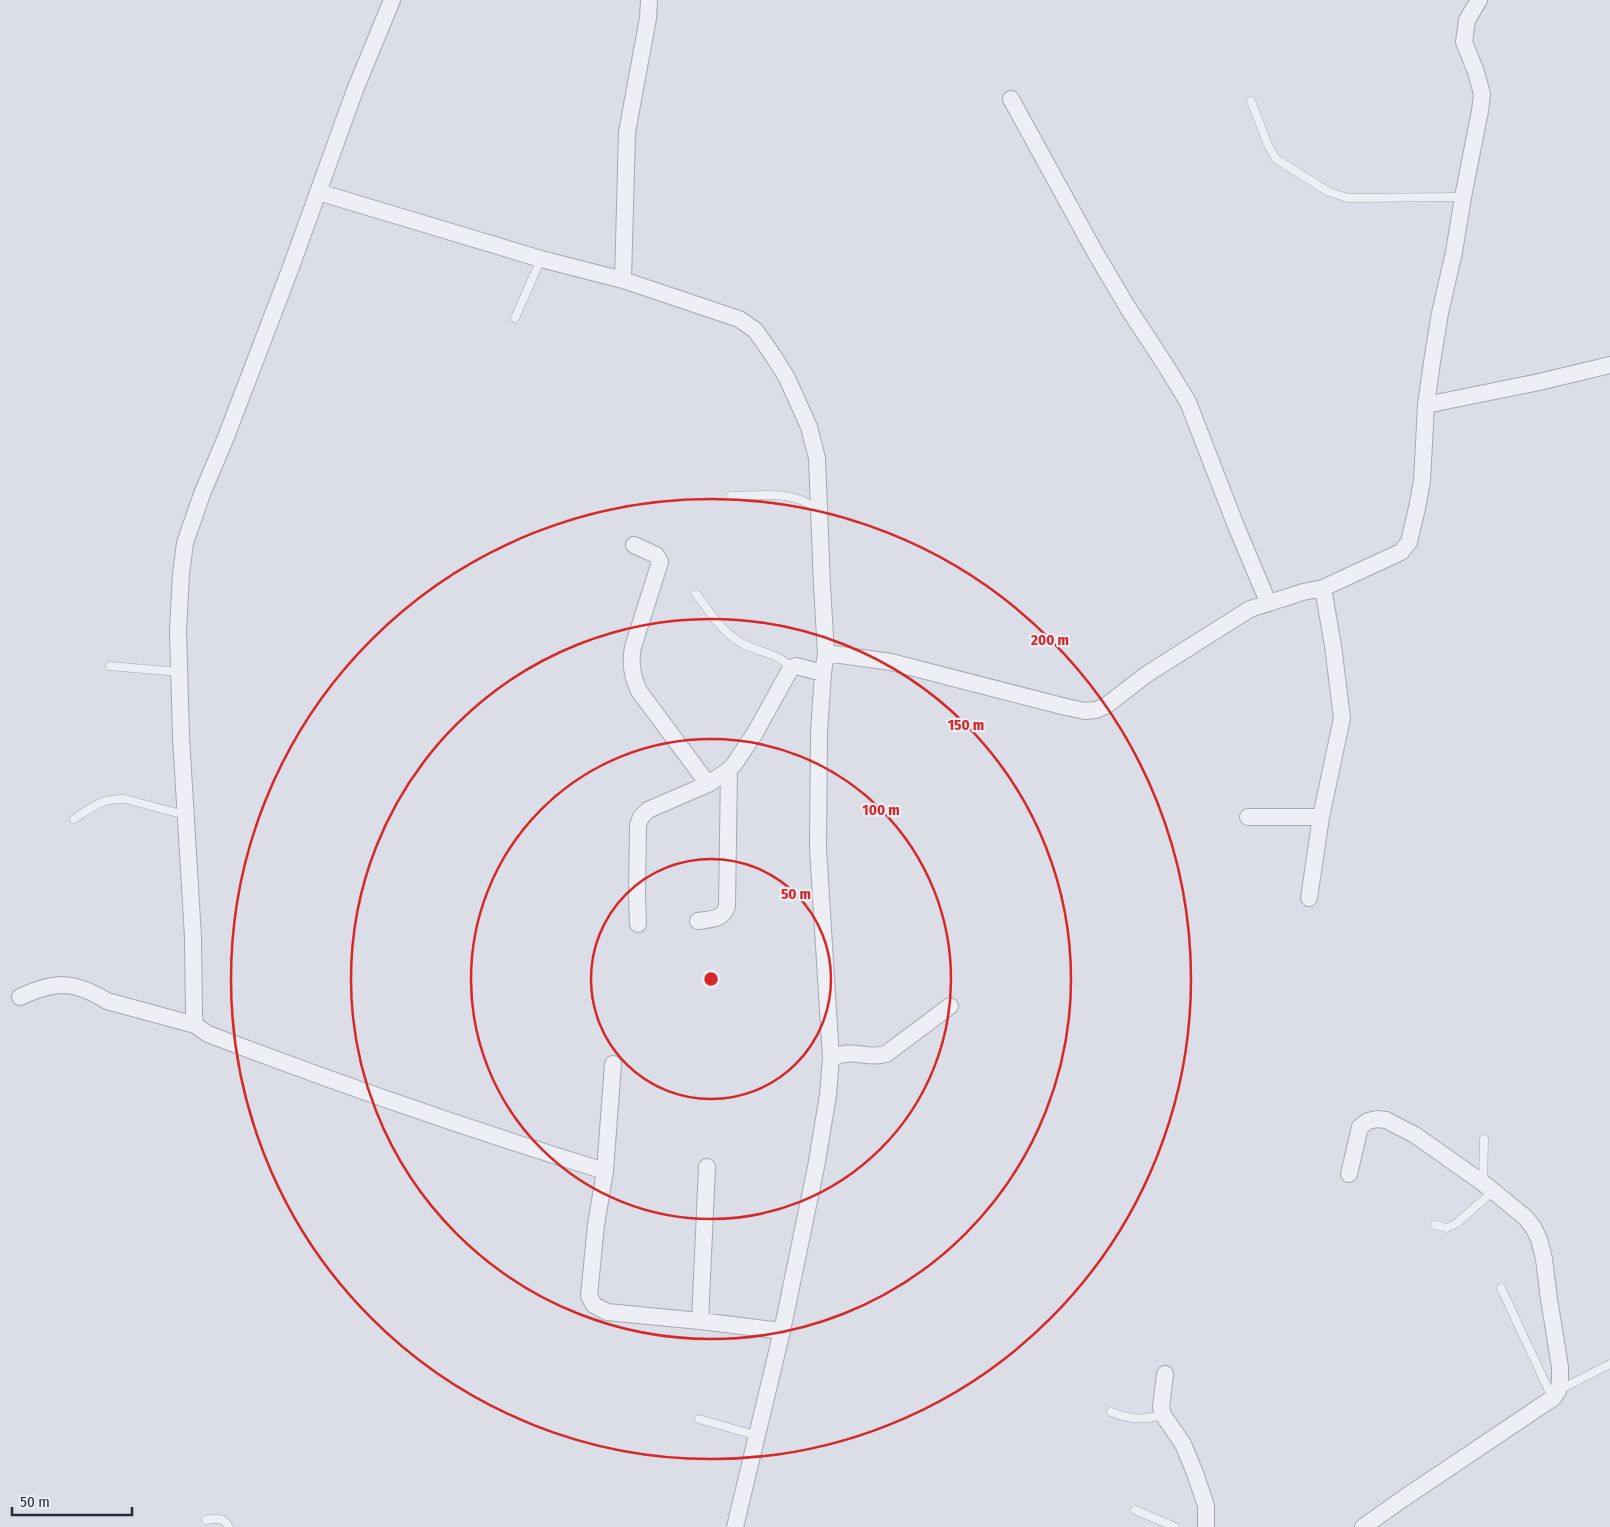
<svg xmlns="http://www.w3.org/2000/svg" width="1610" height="1527" viewBox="0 0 1610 1527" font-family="'Fira Sans Condensed',sans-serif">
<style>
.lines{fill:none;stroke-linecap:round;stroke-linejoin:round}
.service-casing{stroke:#a4a8b3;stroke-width:9}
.minor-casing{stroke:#a4a8b3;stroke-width:18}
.service{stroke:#eeeff4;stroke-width:8}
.minor{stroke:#eeeff4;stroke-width:16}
.ring{fill:none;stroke:#d62828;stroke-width:2.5}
.centre{fill:#d62828;stroke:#eaedf4;stroke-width:2.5}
.ring-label{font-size:15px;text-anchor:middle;font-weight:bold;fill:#d62828;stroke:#eaedf4;stroke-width:4.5;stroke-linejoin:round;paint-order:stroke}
</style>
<rect width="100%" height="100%" fill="#dbdee6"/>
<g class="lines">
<g class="service-casing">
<path id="service" d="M1251 101 1268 145 1276 159 1329 192 1348 198 1463 197
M515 318 541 259
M731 496C757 496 800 489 817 512
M696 594C709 611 721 631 740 642 758 653 778 652 791 668
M110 666 179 672
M74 819C92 807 102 798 125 799L185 815
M1483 1183 1484 1139
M1435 1225 1447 1228 1457 1223 1493 1191
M1501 1288 1552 1397
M1559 1390 1610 1364
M1111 1412C1132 1420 1141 1420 1163 1415
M699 1419 758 1436
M1135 1510 1175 1527
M206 1520C215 1518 224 1517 229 1527"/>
</g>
<g class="minor-casing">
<path id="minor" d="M392 0 355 90 291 267 226 437 202 494 185 543 181 574 178 631 181 737 193 937 194 1014 195 1025 208 1034C339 1084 471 1130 605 1171L596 1225 589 1296 594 1305 607 1312 700 1321 782 1331
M1011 99 1096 254 1128 308 1166 366 1188 402 1236 526 1268 602
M318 192 541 259 623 280 739 319 755 330 772 354 787 378 809 427 817 458 822 586 826 653 823 673 819 733 818 848 831 1058 828 1095 816 1167 782 1331 735 1527
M623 280 627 132 648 18 649 0
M1426 405 1539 382 1610 365
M634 545 656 555 660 562 633 647C630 663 632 675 639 691L708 784
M826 653 891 662 1066 707 1085 711 1096 710 1107 705 1147 674 1250 609 1303 592 1323 588 1401 552 1409 542 1417 508 1422 481 1426 405 1432 362 1440 313 1454 252 1463 197 1480 111 1482 94 1476 72 1464 42 1467 20 1479 0
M1248 817H1321L1342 718 1333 646 1323 588
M1309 898 1321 817
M698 921C711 919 723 920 727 906L729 770
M638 924 637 895 638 825 641 817 648 810 708 784 729 770 735 763 755 733 791 668 796 666 823 673
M20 997C55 981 73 980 107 1001L195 1025
M831 1058C855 1047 866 1060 886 1054L950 1006
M605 1171 613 1064
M1349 1174 1360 1127 1368 1121 1377 1119 1386 1120 1415 1135 1483 1183 1525 1217 1533 1227 1539 1239 1544 1259 1549 1299 1560 1367V1382L1558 1391 1553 1398 1404 1498 1363 1527
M700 1321 707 1167
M1165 1374 1161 1407 1163 1415 1183 1444 1195 1473 1206 1506V1527"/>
</g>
<use href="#service" class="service"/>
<use href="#minor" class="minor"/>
</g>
<g class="ring">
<circle cx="711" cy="979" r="120"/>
<circle cx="711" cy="979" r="240"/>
<circle cx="711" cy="979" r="360"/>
<circle cx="711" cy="979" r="480"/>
</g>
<circle cx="711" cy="979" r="8" class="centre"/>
<g class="ring-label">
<text x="1050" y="645">200 m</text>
<text x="966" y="730">150 m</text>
<text x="881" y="815">100 m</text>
<text x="796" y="899">50 m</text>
</g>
<path d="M12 1507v8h120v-8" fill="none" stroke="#252a3c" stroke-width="2.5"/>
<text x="20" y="1507" font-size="15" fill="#252a3c" stroke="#eaedf4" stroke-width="4" paint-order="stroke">50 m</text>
</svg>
